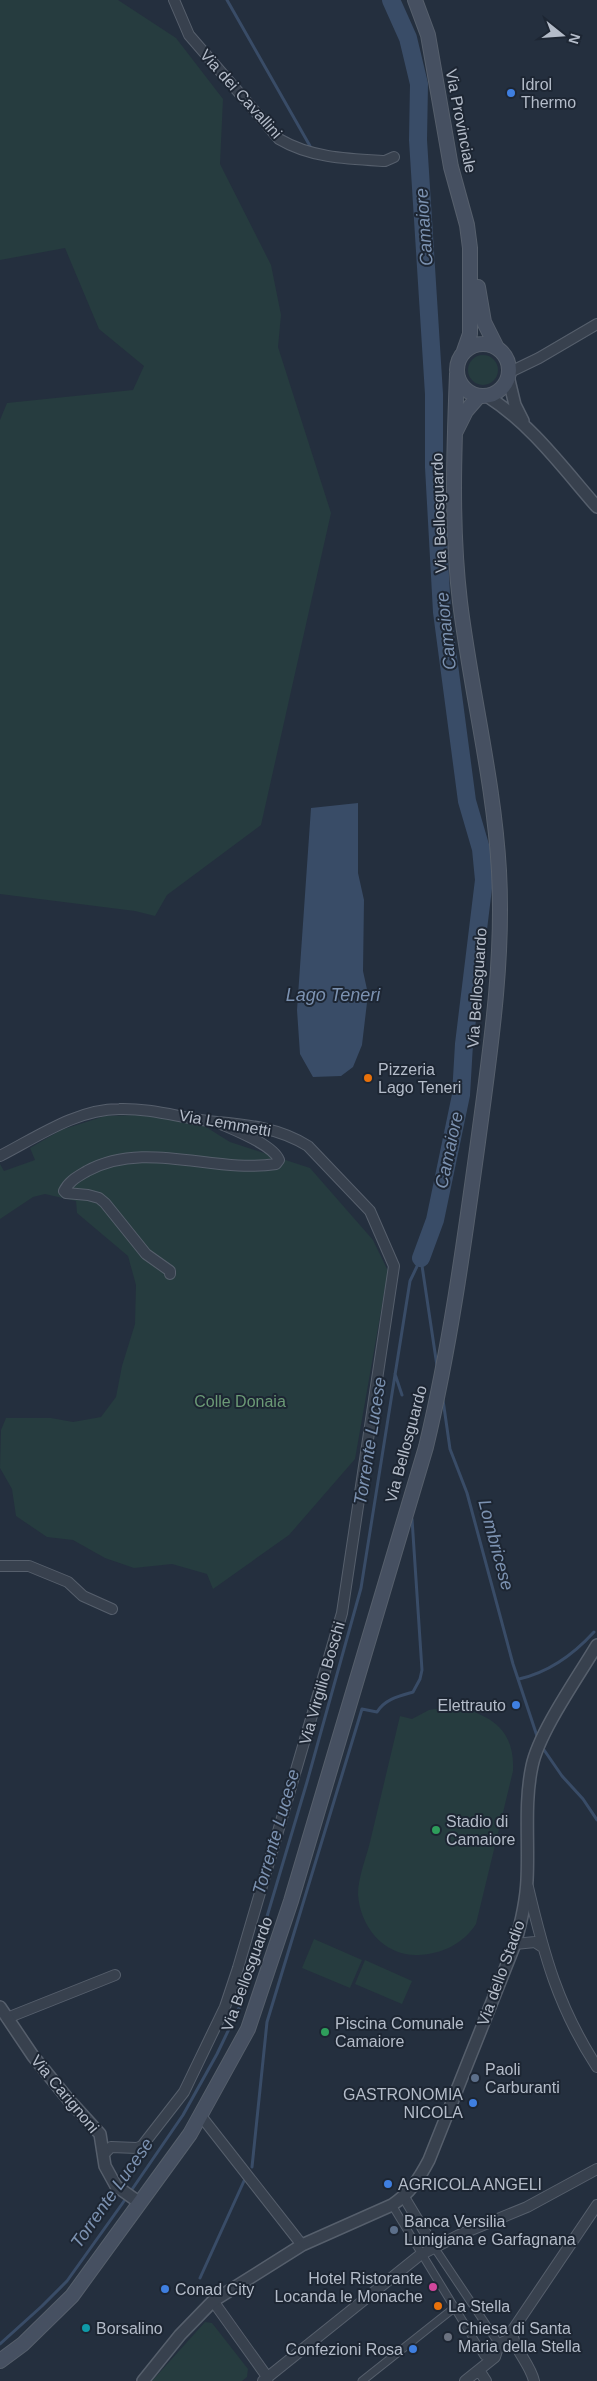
<svg xmlns="http://www.w3.org/2000/svg" width="597" height="2381" viewBox="0 0 597 2381" font-family="Helvetica,sans-serif">
<style>
.green{fill:#263c3f}
.water{fill:#394c67}
.lines{fill:none;stroke-linecap:round;stroke-linejoin:round}
.stream{stroke:#394c67;stroke-width:3}
.river{stroke:#394c67;stroke-width:18}
.pedestrian-casing{stroke:#565f6c;stroke-width:9}
.minor-casing{stroke:#565f6c;stroke-width:12}
.tertiary-casing{stroke:#565f6c;stroke-width:14}
.secondary-casing{stroke:#565f6c;stroke-width:16}
.pedestrian{stroke:#38414e;stroke-width:7}
.minor{stroke:#38414e;stroke-width:10}
.tertiary{stroke:#38414e;stroke-width:11}
.secondary{stroke:#465061;stroke-width:14}
.shop-dot{fill:#3f7fe0;stroke:#1d2633;stroke-width:2}
.food-dot{fill:#e8710a;stroke:#1d2633;stroke-width:2}
.leisure-dot{fill:#2e9e5b;stroke:#1d2633;stroke-width:2}
.service-dot{fill:#5c6f8a;stroke:#1d2633;stroke-width:2}
.hotel-dot{fill:#d1479c;stroke:#1d2633;stroke-width:2}
.culture-dot{fill:#0f9aa8;stroke:#1d2633;stroke-width:2}
.worship-dot{fill:#6b7280;stroke:#1d2633;stroke-width:2}
.labels{text-anchor:middle;dominant-baseline:central;stroke-width:4;stroke-linejoin:round;paint-order:stroke}
.poi-label{font-size:16px;fill:#b4bcc9;stroke:#1d2633;text-anchor:start}
.street-label{font-size:16px;fill:#b4bcc9;stroke:#1d2633}
.park-label{font-size:16px;fill:#6b9a76;stroke:#1d2633}
.water-label{font-size:18px;font-style:italic;fill:#7c92b1;stroke:#1d2633}
</style>
<rect width="100%" height="100%" fill="#242f3e"/>
<path class="green" d="M0 0H118L176 38 223 99 220 164 271 265 281 315 278 347 331 513 261 825 167 895 155 916 135 911 0 894V420L7 403 133 390 144 366 99 329 65 248 0 260Z
M468 370a15 15 0 1 1 30 0a15 15 0 1 1-30 0Z
M138 1115 198 1122 230 1142 310 1168 373 1240 388 1271 355 1459 289 1535 213 1589 207 1574 172 1564 134 1568 105 1558 73 1540 47 1537 16 1516 12 1489 0 1468 1 1430 6 1418H51L73 1422 101 1417 116 1397 122 1366 135 1324 136 1285 128 1256 77 1213 76 1201 45 1194 33 1197 0 1219V1164L4 1171 35 1160 30 1148 61 1130 105 1116Z
M454 1706C491 1715 515 1729 513 1771L476 1924C463 1944 442 1954 418 1955 384 1956 360 1927 358 1894 358 1878 366 1858 370 1842 380 1800 390 1758 400 1716L412 1719 429 1710Z
M314 1939 362 1960 350 1988 302 1968Z
M365 1960 412 1981 402 2004 355 1984Z
M205 2322 212 2323 248 2369 247 2377 242 2381H152Z"/>
<path class="water" d="M358 803V873L364 900 363 971 368 994 362 1045 353 1067 341 1076 313 1077 300 1054 297 1010 311 808Z"/>
<g class="lines">
<path class="stream" d="M227 0 310 146
M421 1259 437 1366
M395 1374 402 1395
M443 1400 450 1449 467 1493 513 1664 538 1739
M519 1679C550 1672 573 1655 594 1632
M542 1747 562 1776 583 1799 597 1820
M252 2167 267 2022 362 1709 377 1712C385 1699 399 1696 413 1692L420 1679 422 1670 412 1519
M200 2278 244 2181
M0 2344 42 2306 67 2281 122 2204 183 2115 217 2054 241 2004 307 1782 361 1588 410 1281 421 1258"/>
<path class="river" d="M391 0 408 38 419 84 418 140 434 394V467L442 612 467 801 481 849 484 880 464 1044 461 1095 435 1220 421 1258"/>
<g class="pedestrian-casing">
<path id="pedestrian" d="M392 2205 484 2356 499 2344 434 2247
M362 2381 454 2308"/>
</g>
<g class="minor-casing">
<path id="minor" d="M174 0 189 35 279 139C311 158 348 159 385 161L394 157
M508 373 539 358 597 324
M0 1156C37 1137 77 1109 119 1109 153 1108 184 1119 217 1122 250 1125 279 1128 308 1146L370 1211 394 1266 342 1613 238 1968 225 2007 184 2092 142 2146 137 2148 111 2147 104 2154
M170 1274V1271L146 1254 105 1203 99 1198 88 1195 66 1193 64 1191C69 1181 77 1177 87 1171 146 1139 214 1174 276 1164L279 1160C273 1145 237 1131 221 1124
M0 1566H29L68 1582 83 1596 112 1609
M528 1887C544 1955 558 2007 597 2067
M515 1944 535 1942 541 1946
M7 2018 115 1975
M201 2116 302 2245
M404 2197 434 2247
M213 2301 268 2378
M479 2370 486 2381
M263 2381 420 2255 459 2235 527 2207 597 2169
M465 2381 495 2357 499 2344 512 2338
M534 2381C530 2363 513 2349 512 2331L597 2205"/>
</g>
<g class="tertiary-casing">
<path id="tertiary" d="M508 376 515 405 523 421
M487 396C531 424 563 468 597 507
M0 2007 33 2056 68 2099 100 2134 105 2166 116 2186 140 2203
M143 2381 180 2335 213 2301 302 2245 392 2205C410 2193 419 2179 429 2160L515 1944C521 1923 526 1902 527 1880 529 1842 524 1803 532 1766 539 1732 578 1677 597 1645"/>
</g>
<g class="secondary-casing">
<path id="secondary" d="M415 0 428 35 451 167 467 225 470 248V334L464 351
M478 287 484 322 497 348
M457 370a26 26 0 1 1 52 0a26 26 0 1 1-52 0Z
M455 433 466 411 479 396
M0 2361 23 2344 72 2296 190 2134 248 2029 291 1901 426 1447C450 1347 464 1244 478 1142 490 1052 504 962 499 871 494 781 471 692 460 602 451 526 454 450 457 374"/>
</g>
<use href="#pedestrian" class="pedestrian"/>
<use href="#minor" class="minor"/>
<use href="#tertiary" class="tertiary"/>
<use href="#secondary" class="secondary"/>
</g>
<g class="shop-dot">
<circle cx="511" cy="93" r="5"/>
<circle cx="516" cy="1705" r="5"/>
<circle cx="473" cy="2103" r="5"/>
<circle cx="388" cy="2184" r="5"/>
<circle cx="165" cy="2289" r="5"/>
<circle cx="413" cy="2349" r="5"/>
</g>
<g class="food-dot">
<circle cx="368" cy="1078" r="5"/>
<circle cx="438" cy="2306" r="5"/>
</g>
<g class="leisure-dot">
<circle cx="436" cy="1830" r="5"/>
<circle cx="325" cy="2032" r="5"/>
</g>
<g class="service-dot">
<circle cx="475" cy="2078" r="5"/>
<circle cx="394" cy="2230" r="5"/>
</g>
<circle class="hotel-dot" cx="433" cy="2287" r="5"/>
<circle class="culture-dot" cx="86" cy="2328" r="5"/>
<circle class="worship-dot" cx="448" cy="2337" r="5"/>
<g class="labels">
<g class="poi-label">
<text x="521" y="84">Idrol<tspan x="521" dy="18">Thermo</tspan></text>
<text x="378" y="1069">Pizzeria<tspan x="378" dy="18">Lago Teneri</tspan></text>
<text x="506" y="1705" text-anchor="end">Elettrauto</text>
<text x="446" y="1821">Stadio di<tspan x="446" dy="18">Camaiore</tspan></text>
<text x="335" y="2023">Piscina Comunale<tspan x="335" dy="18">Camaiore</tspan></text>
<text x="485" y="2069">Paoli<tspan x="485" dy="18">Carburanti</tspan></text>
<text x="463" y="2094" text-anchor="end">GASTRONOMIA<tspan x="463" dy="18">NICOLA</tspan></text>
<text x="398" y="2184">AGRICOLA ANGELI</text>
<text x="404" y="2221">Banca Versilia<tspan x="404" dy="18">Lunigiana e Garfagnana</tspan></text>
<text x="423" y="2278" text-anchor="end">Hotel Ristorante<tspan x="423" dy="18">Locanda le Monache</tspan></text>
<text x="175" y="2289">Conad City</text>
<text x="448" y="2306">La Stella</text>
<text x="96" y="2328">Borsalino</text>
<text x="458" y="2328">Chiesa di Santa<tspan x="458" dy="18">Maria della Stella</tspan></text>
<text x="403" y="2349" text-anchor="end">Confezioni Rosa</text>
</g>
<g class="street-label">
<text transform="translate(241 94) rotate(48)">Via dei Cavallini</text>
<text transform="translate(461 121) rotate(79)">Via Provinciale</text>
<text transform="translate(439 513) rotate(-92)">Via Bellosguardo</text>
<text transform="translate(477 988) rotate(-86)">Via Bellosguardo</text>
<text transform="translate(225 1123) rotate(10)">Via Lemmetti</text>
<text transform="translate(406 1444) rotate(-75)">Via Bellosguardo</text>
<text transform="translate(322 1683) rotate(-74)">Via Virgilio Boschi</text>
<text transform="translate(501 1973) rotate(-70)">Via dello Stadio</text>
<text transform="translate(247 1974) rotate(-70)">Via Bellosguardo</text>
<text transform="translate(65 2094) rotate(50)">Via Carignoni</text>
</g>
<g class="park-label">
<text x="240" y="1401">Colle Donaia</text>
</g>
<g class="water-label">
<text transform="translate(424 227) rotate(-94)">Camaiore</text>
<text transform="translate(446 631) rotate(-96)">Camaiore</text>
<text x="333" y="995">Lago Teneri</text>
<text transform="translate(449 1150) rotate(-78)">Camaiore</text>
<text transform="translate(370 1441) rotate(-81)">Torrente Lucese</text>
<text transform="translate(496 1545) rotate(75)">Lombricese</text>
<text transform="translate(276 1832) rotate(-74)">Torrente Lucese</text>
<text transform="translate(112 2193) rotate(-55)">Torrente Lucese</text>
</g>
</g>
<g transform="translate(562 35) rotate(107)" stroke="#1d2633" stroke-width="4" paint-order="stroke">
<path d="M0-4L9 19L0 12L-9 19Z" fill="#b4bcc9"/>
<text y="-8" font-size="14" font-weight="bold" text-anchor="middle" fill="#b4bcc9">N</text>
</g>
</svg>
